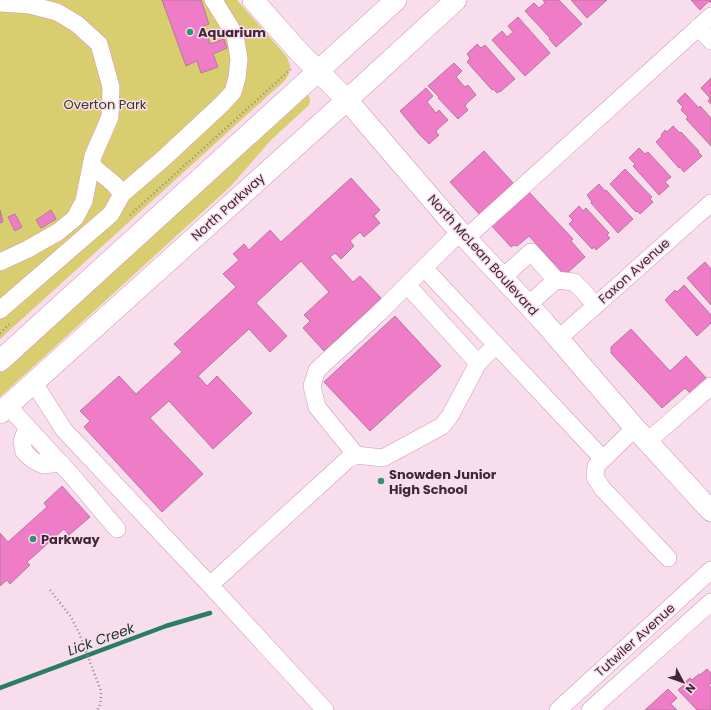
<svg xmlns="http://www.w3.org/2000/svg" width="711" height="710" viewBox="0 0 711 710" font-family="Poppins,sans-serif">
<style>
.green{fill:#d9ce6f}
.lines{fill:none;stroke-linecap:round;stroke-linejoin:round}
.stream{stroke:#287e61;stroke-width:4.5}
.building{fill:#ef7cc6;stroke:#b4799d}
.minor-casing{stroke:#d396bb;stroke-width:18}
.major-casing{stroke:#d396bb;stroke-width:22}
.path{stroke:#9c8291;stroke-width:2.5;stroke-dasharray:1 3;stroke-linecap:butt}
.minor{stroke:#fff;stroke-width:17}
.major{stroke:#fff;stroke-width:21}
.poi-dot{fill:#33936c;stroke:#f8deed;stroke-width:1.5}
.labels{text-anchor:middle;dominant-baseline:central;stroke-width:3;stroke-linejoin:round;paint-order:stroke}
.poi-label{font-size:13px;font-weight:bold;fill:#402736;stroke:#f8deed;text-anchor:start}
.park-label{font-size:13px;fill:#3d3a22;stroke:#f8deed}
.street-label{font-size:13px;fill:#402736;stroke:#f8deed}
.water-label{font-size:14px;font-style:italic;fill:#203a2d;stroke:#f8deed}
</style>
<rect width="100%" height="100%" fill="#f8deed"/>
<path class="green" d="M0 0H237L287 57C288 60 290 64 290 67 290 79 279 86 271 93L0 339Z
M307 94C311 99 311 101 308 106L271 140 231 186 0 397V372L230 162Z"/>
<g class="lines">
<path class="stream" d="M0 688 166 626 210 613"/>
</g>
<path class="building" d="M162 0H194V1L201 0 209 24 204 26 210 44 224 39 227 48 213 54 218 67 201 73 197 61 186 66Z
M543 0H559L582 24 556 47 549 39 550 38 525 11 534 3 539 8 545 3Z
M571 0H607L587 18Z
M691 0H711V3L709 1 700 10Z
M518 17 550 53 525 76 492 40 502 31 507 37 513 32 508 26Z
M477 44 481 48 485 45 515 79 500 92V91L497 93 493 89 492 90 467 62 470 58 467 54Z
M454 63 462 71 456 77 465 87 468 85 476 95 466 104V105L465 106 468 110 458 119 438 98 439 97 428 86Z
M711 78V104L708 101 710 98 701 88Z
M426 88 433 96 427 102 436 113 439 110 448 120 437 130 436 132 439 135 429 144 419 134 400 111Z
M685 93 699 108 700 106 711 118V146L686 119 688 117 681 110 683 107 677 101Z
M673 126 680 133 681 132 699 151 698 152 702 156 684 172 680 167 679 168 656 142 662 136 661 135 665 130 667 132Z
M639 148 645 154 648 152 671 177 665 182 669 186 659 195 633 166 635 164 629 158Z
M484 151 515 185 481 216 450 182Z
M625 169 652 197 650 199 653 202 640 214 637 211 636 212 610 184Z
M351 178 380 210 374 216 380 223 364 237 360 232 350 241 354 246 341 259 335 253 330 257 353 282 360 276 381 298 324 351 303 328 310 321 304 315 329 292 301 261 256 303 287 336 270 352 249 329 198 376 207 386 217 376 252 413 213 449 169 401 150 418 203 474 162 512 84 427 90 421 80 411 119 376 136 394 182 352 174 344 236 287 223 274 239 260 233 254 244 244 249 250 270 230 281 242Z
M599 184 605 191 606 190 633 219 618 233 591 203 592 202 587 195Z
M527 190 573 239 571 241 585 257 565 275 529 236 517 246H516L514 245 511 247 491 225Z
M579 206 583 211 586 208 609 233 607 235 610 238 596 250 594 247 592 249 569 224 573 220 569 216Z
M0 210 3 222 0 223Z
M51 210 56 219 41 228 36 220Z
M15 214 22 227 15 231 8 217Z
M705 262 711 269V305L687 278Z
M684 285 711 315V323L697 336 665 300 675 290 677 292Z
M395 316 441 366 370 431 324 382Z
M631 329 670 371 686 356 708 380 692 395 685 388 662 408 611 353V347Z
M62 486 90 517 69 535 64 529 27 562 30 565 10 584 7 580 0 586V533L8 542 47 507 44 503Z
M707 669 711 673V683L709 685 711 688V710H697L678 690 685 684 684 683 690 678 692 680 699 674 700 675Z
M668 689 677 698 671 704 677 710H645Z"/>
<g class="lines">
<g class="minor-casing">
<path id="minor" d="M0 3 30 5 57 12 77 24 99 44 111 87 110 117 93 156 84 201 75 218 58 232 28 249 0 262
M698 27 711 41
M91 165 114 184 122 194
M466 238 711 16
M424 268 603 459
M502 278 531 252 556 280 574 282 583 291 595 305
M407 285 478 363
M528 305 556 280
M0 310 111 214 122 194 164 158 222 104 233 92 237 78 239 59 235 35 216 4 213 0
M558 339 711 203
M34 383 64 430 210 585 325 710
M8 406 74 478 117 529
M27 428 22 441 24 452 33 460 43 465 61 463
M635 428 596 466 595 477 602 488 668 558
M647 442 711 386
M356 455 317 407 312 386 317 370 378 314 460 232
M210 585 347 460 356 455 383 458 442 426 450 416 478 363 496 345
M558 710 711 570
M590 710 711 602"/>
</g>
<g class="major-casing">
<path id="major" d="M253 0 300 53 347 100 460 232 544 322 635 428 711 511
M0 361 396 0
M0 413 347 100 456 0"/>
</g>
<path class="path" d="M130 215 291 69
M0 333 11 323
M50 590 71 617 79 633 101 691C101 698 101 705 97 710"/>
<use href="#minor" class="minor"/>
<use href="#major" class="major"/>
</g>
<g class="poi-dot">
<circle cx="190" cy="32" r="4"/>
<circle cx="381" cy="481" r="4"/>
<circle cx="33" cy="539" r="4"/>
</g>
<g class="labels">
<g class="poi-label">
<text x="198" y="32">Aquarium</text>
<text x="389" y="474">Snowden Junior<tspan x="389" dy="15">High School</tspan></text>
<text x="41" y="539">Parkway</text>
</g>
<g class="park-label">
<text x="105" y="104">Overton Park</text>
</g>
<g class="street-label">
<text transform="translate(228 207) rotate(-42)">North Parkway</text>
<text transform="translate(483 255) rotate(48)">North McLean Boulevard</text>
<text transform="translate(634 271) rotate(-42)">Faxon Avenue</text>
<text transform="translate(635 640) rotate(-42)">Tutwiler Avenue</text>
</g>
<g class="water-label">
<text transform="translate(101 639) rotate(-20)">Lick Creek</text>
</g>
</g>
<g transform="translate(683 682) rotate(131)" stroke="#f8deed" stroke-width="3" paint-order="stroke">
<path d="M0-3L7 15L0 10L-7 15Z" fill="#402736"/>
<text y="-6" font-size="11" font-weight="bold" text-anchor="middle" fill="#402736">N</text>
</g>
</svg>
